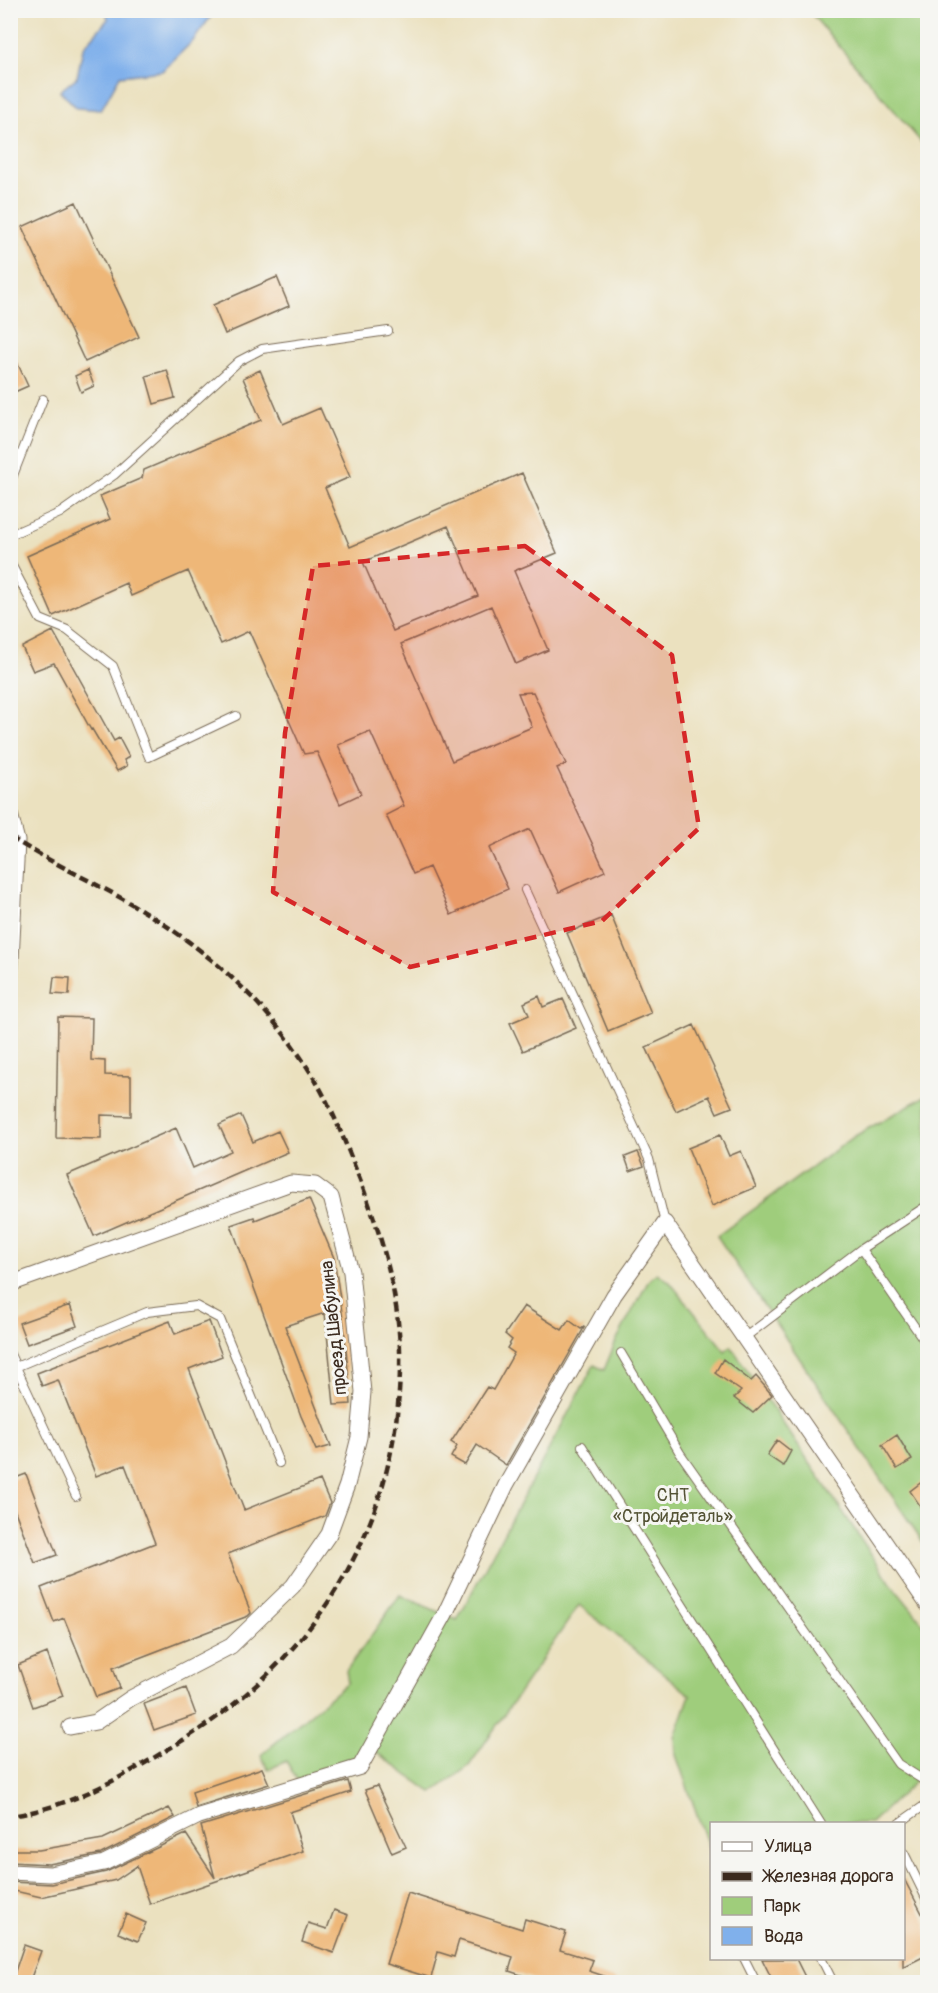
<svg xmlns="http://www.w3.org/2000/svg" width="938" height="1993" viewBox="0 0 938 1993" font-family="Pangolin,sans-serif">
<style>
.green{fill:#9fcd7b;stroke:#6d7c4c;stroke-width:1.5}
.water{fill:#80b0eb;stroke:#5e6d84;stroke-width:1.5}
.building{fill:#eeb778;fill-rule:evenodd}
.lines{fill:none;stroke-linecap:round;stroke-linejoin:round}
.service-casing{stroke:#796a56;stroke-width:10}
.minor-casing{stroke:#796a56;stroke-width:17}
.service{stroke:#fff;stroke-width:8}
.minor{stroke:#fff;stroke-width:15}
.rail{stroke:#3b2a1e;stroke-width:4.5;stroke-dasharray:9 4.5;stroke-linecap:butt}
.marked{fill:#d62828;fill-opacity:0.2;stroke:#d62828;stroke-width:4.5;stroke-dasharray:12 8;stroke-linejoin:round}
.labels{text-anchor:middle;dominant-baseline:central;stroke-width:6;stroke-linejoin:round;paint-order:stroke}
.street-label{font-size:18px;fill:#3b2a1e;stroke:#f6f6f2}
.park-label{font-size:18px;fill:#545335;stroke:#f6f6f2}
</style>
<rect width="100%" height="100%" fill="#f6f6f2"/>
<filter id="ink" filterUnits="userSpaceOnUse"><feTurbulence type="fractalNoise" baseFrequency=".0167" numOctaves="2"/><feDisplacementMap in="SourceGraphic" scale="12" xChannelSelector="R" yChannelSelector="G"/><feConvolveMatrix kernelMatrix="1 2 1 2 8 2 1 2 1" color-interpolation-filters="sRGB"/></filter>
<filter id="wash" filterUnits="userSpaceOnUse"><feTurbulence type="fractalNoise" baseFrequency=".008" numOctaves="4" result="noise"/><feDisplacementMap in="SourceGraphic" scale="24" xChannelSelector="R" yChannelSelector="G"/><feGaussianBlur stdDeviation="1.35" result="paint"/><feColorMatrix in="noise" values="0 0 0 0 0 0 0 0 0 0 0 0 0 0 0 0 0 1.4 0 .05"/><feComposite in="paint" operator="in"/></filter>
<g filter="url(#wash)">
<rect width="100%" height="100%" fill="#ebe1bf"/>
<path class="green" d="M809 11H927V149Z
M927 1095V1548L717 1236 855 1136Z
M657 1273 669 1281 725 1351 731 1346 892 1585 927 1628 924 1635 928 1640 927 1770 871 1823 712 1824 711 1854 676 1755 675 1737 690 1695 579 1605 469 1766 432 1793 369 1747 340 1770 299 1783 286 1761 268 1770 261 1755 348 1682 346 1671 400 1595 457 1620 594 1365 604 1370 616 1341 649 1280Z"/>
<path class="water" d="M106 11H215L193 41 162 71 120 76 101 110 77 108 60 91 77 77 83 48 108 19Z"/>
<g id="blocks">
<path class="building" d="M76 202 139 337 85 362 22 227Z
M277 277 289 306 225 334 213 305Z
M10 347 28 386 10 394Z
M88 370 94 386 81 392 75 376Z
M167 370 175 398 154 404 146 376Z
M260 370 283 424 320 408 350 477 325 488 350 547 522 473 557 553 514 571 548 650 516 664 491 606 401 644 452 761 532 727 518 693 533 692 566 764 557 768 605 871 559 892 530 829 489 848 508 889 451 915 429 867 413 874 386 815 404 806 370 731 338 745 361 794 340 804 317 752 304 754 249 631 221 644 188 571 131 596 126 583 53 616 27 556 110 519 100 496 142 478 144 470 261 420 243 378ZM448 526 478 596 393 631 363 562Z
M53 631 114 741 119 738 129 757 124 760 127 766 117 771 92 729 91 730 54 663 33 671 22 647Z
M611 915 651 1013 608 1031 567 933Z
M54 977 70 978 69 995 52 994Z
M539 996 543 1007 563 999 576 1028 523 1051 510 1023 529 1015 524 1003Z
M58 1017 92 1018 91 1060 105 1061V1075L131 1076V1116L101 1115V1139L56 1138Z
M694 1025 732 1107 717 1113 709 1096 676 1111 646 1047Z
M241 1115 253 1142 278 1131 288 1152 94 1236 67 1175 176 1128 193 1168 231 1151 219 1125Z
M720 1135 729 1156 741 1151 756 1187 712 1206 688 1148Z
M638 1152 644 1166 630 1171 625 1157Z
M309 1199 334 1258 344 1326 351 1404 334 1405 325 1313 285 1326 331 1446 316 1450 301 1416 231 1225 254 1217 255 1220Z
M70 1305 77 1326 27 1344 19 1323Z
M524 1306 562 1330 569 1320 581 1329 585 1326 506 1465 477 1445 465 1465 451 1457 457 1446 451 1442 487 1387 493 1390 514 1353 507 1348 512 1340 505 1334Z
M170 1321 175 1334 209 1321 222 1356 189 1369 244 1510 320 1480 330 1503 325 1516 228 1554 251 1613 248 1616 113 1668 120 1688 96 1697 64 1618 54 1622 41 1588 155 1543 125 1465 96 1476 58 1380 42 1386 37 1373Z
M723 1359 751 1381 756 1376 772 1395 753 1413 734 1398 741 1391 715 1373Z
M897 1435 912 1460 897 1469 882 1445Z
M777 1440 791 1451 783 1466 767 1455Z
M26 1474 57 1555 35 1563 10 1498V1480Z
M927 1478V1516L910 1491Z
M47 1653 63 1696 33 1707 18 1665Z
M186 1688 196 1715 154 1730 144 1704Z
M262 1768 269 1784 196 1807 192 1792Z
M348 1781 351 1792 290 1812 303 1851 150 1904 137 1866 116 1880 41 1897 10 1890V1882L52 1884 106 1872 186 1834 215 1878 201 1826Z
M377 1786 406 1847 392 1853 365 1790Z
M169 1808 175 1817 101 1854 49 1864 10 1862V1850H39L103 1839Z
M903 1877 927 1923V1955L903 1967Z
M408 1893 522 1929 525 1919 566 1932 560 1950 593 1960 589 1971 616 1980V1983H545L509 1971 513 1957 459 1940 454 1957 438 1952 431 1978 386 1964Z
M334 1910 348 1915 334 1953 302 1942 308 1923 327 1929Z
M126 1914 146 1923 138 1941 118 1933Z
M24 1945 41 1951 29 1983H11Z
M762 1959H796L808 1983H774Z"/>
</g>
</g>
<g filter="url(#ink)">
<use href="#blocks" fill-opacity="0" stroke="#796a56" stroke-width="1.5"/>
<g class="lines">
<g class="service-casing">
<path id="service" d="M10 483 43 399
M10 535 60 513 114 475 239 361 262 349 388 331
M10 562 40 619 67 630 113 666 149 757 236 716
M525 890 649 1159 665 1223
M861 1249 928 1205
M744 1338 861 1249 928 1346
M621 1353 680 1453 898 1764 928 1783
M10 1354 76 1496
M18 1366 147 1312 196 1306 220 1319 279 1463
M582 1446 821 1824
M898 1824 928 1803
M904 1853 928 1902
M744 1958 756 1982
M821 1958 833 1982"/>
</g>
<g class="minor-casing">
<path id="minor" d="M10 814 17 841 10 980
M10 1284 291 1183 315 1185 331 1197 351 1272 363 1392 359 1437 347 1485 329 1534 293 1586 231 1646 131 1698 96 1722 70 1727
M10 1872 50 1874 104 1863 199 1816 360 1767 445 1614 506 1485 614 1295 665 1223 928 1605"/>
</g>
<use href="#service" class="service"/>
<use href="#minor" class="minor"/>
<path class="rail" d="M10 837C48 861 90 880 128 902 200 943 265 1000 309 1070 331 1104 345 1142 360 1180 383 1239 402 1304 400 1369 397 1533 310 1666 170 1748 121 1778 68 1808 10 1816"/>
</g>
</g>
<path class="marked" d="M525 546 672 655 699 828 602 921 410 967 273 892 285 733 313 566Z"/>
<g class="labels">
<g class="street-label">
<text transform="translate(334 1328) rotate(-96)">проезд Шабулина</text>
</g>
<g class="park-label">
<text x="673" y="1495">СНТ<tspan x="673" dy="21">«Стройдеталь»</tspan></text>
</g>
</g>
<rect width="938" height="1993" fill="none" stroke="#f6f6f2" stroke-width="36"/>
<rect x="710" y="1822" width="195" height="138" fill="#f6f6f2" stroke="#aba49d" stroke-width="1.5"/>
<rect x="722" y="1842" width="30" height="9" fill="#ffffff" stroke="#aba49d" stroke-width="1.5"/>
<text x="764" y="1852" font-size="18" fill="#3b2a1e">Улица</text>
<rect x="722" y="1872" width="30" height="9" fill="#3b2a1e" stroke="#aba49d" stroke-width="1.5"/>
<text x="764" y="1882" font-size="18" fill="#3b2a1e">Железная дорога</text>
<rect x="722" y="1897" width="30" height="18" fill="#9fcd7b" stroke="#aba49d" stroke-width="1.5"/>
<text x="764" y="1912" font-size="18" fill="#3b2a1e">Парк</text>
<rect x="722" y="1927" width="30" height="18" fill="#80b0eb" stroke="#aba49d" stroke-width="1.5"/>
<text x="764" y="1942" font-size="18" fill="#3b2a1e">Вода</text>
</svg>
